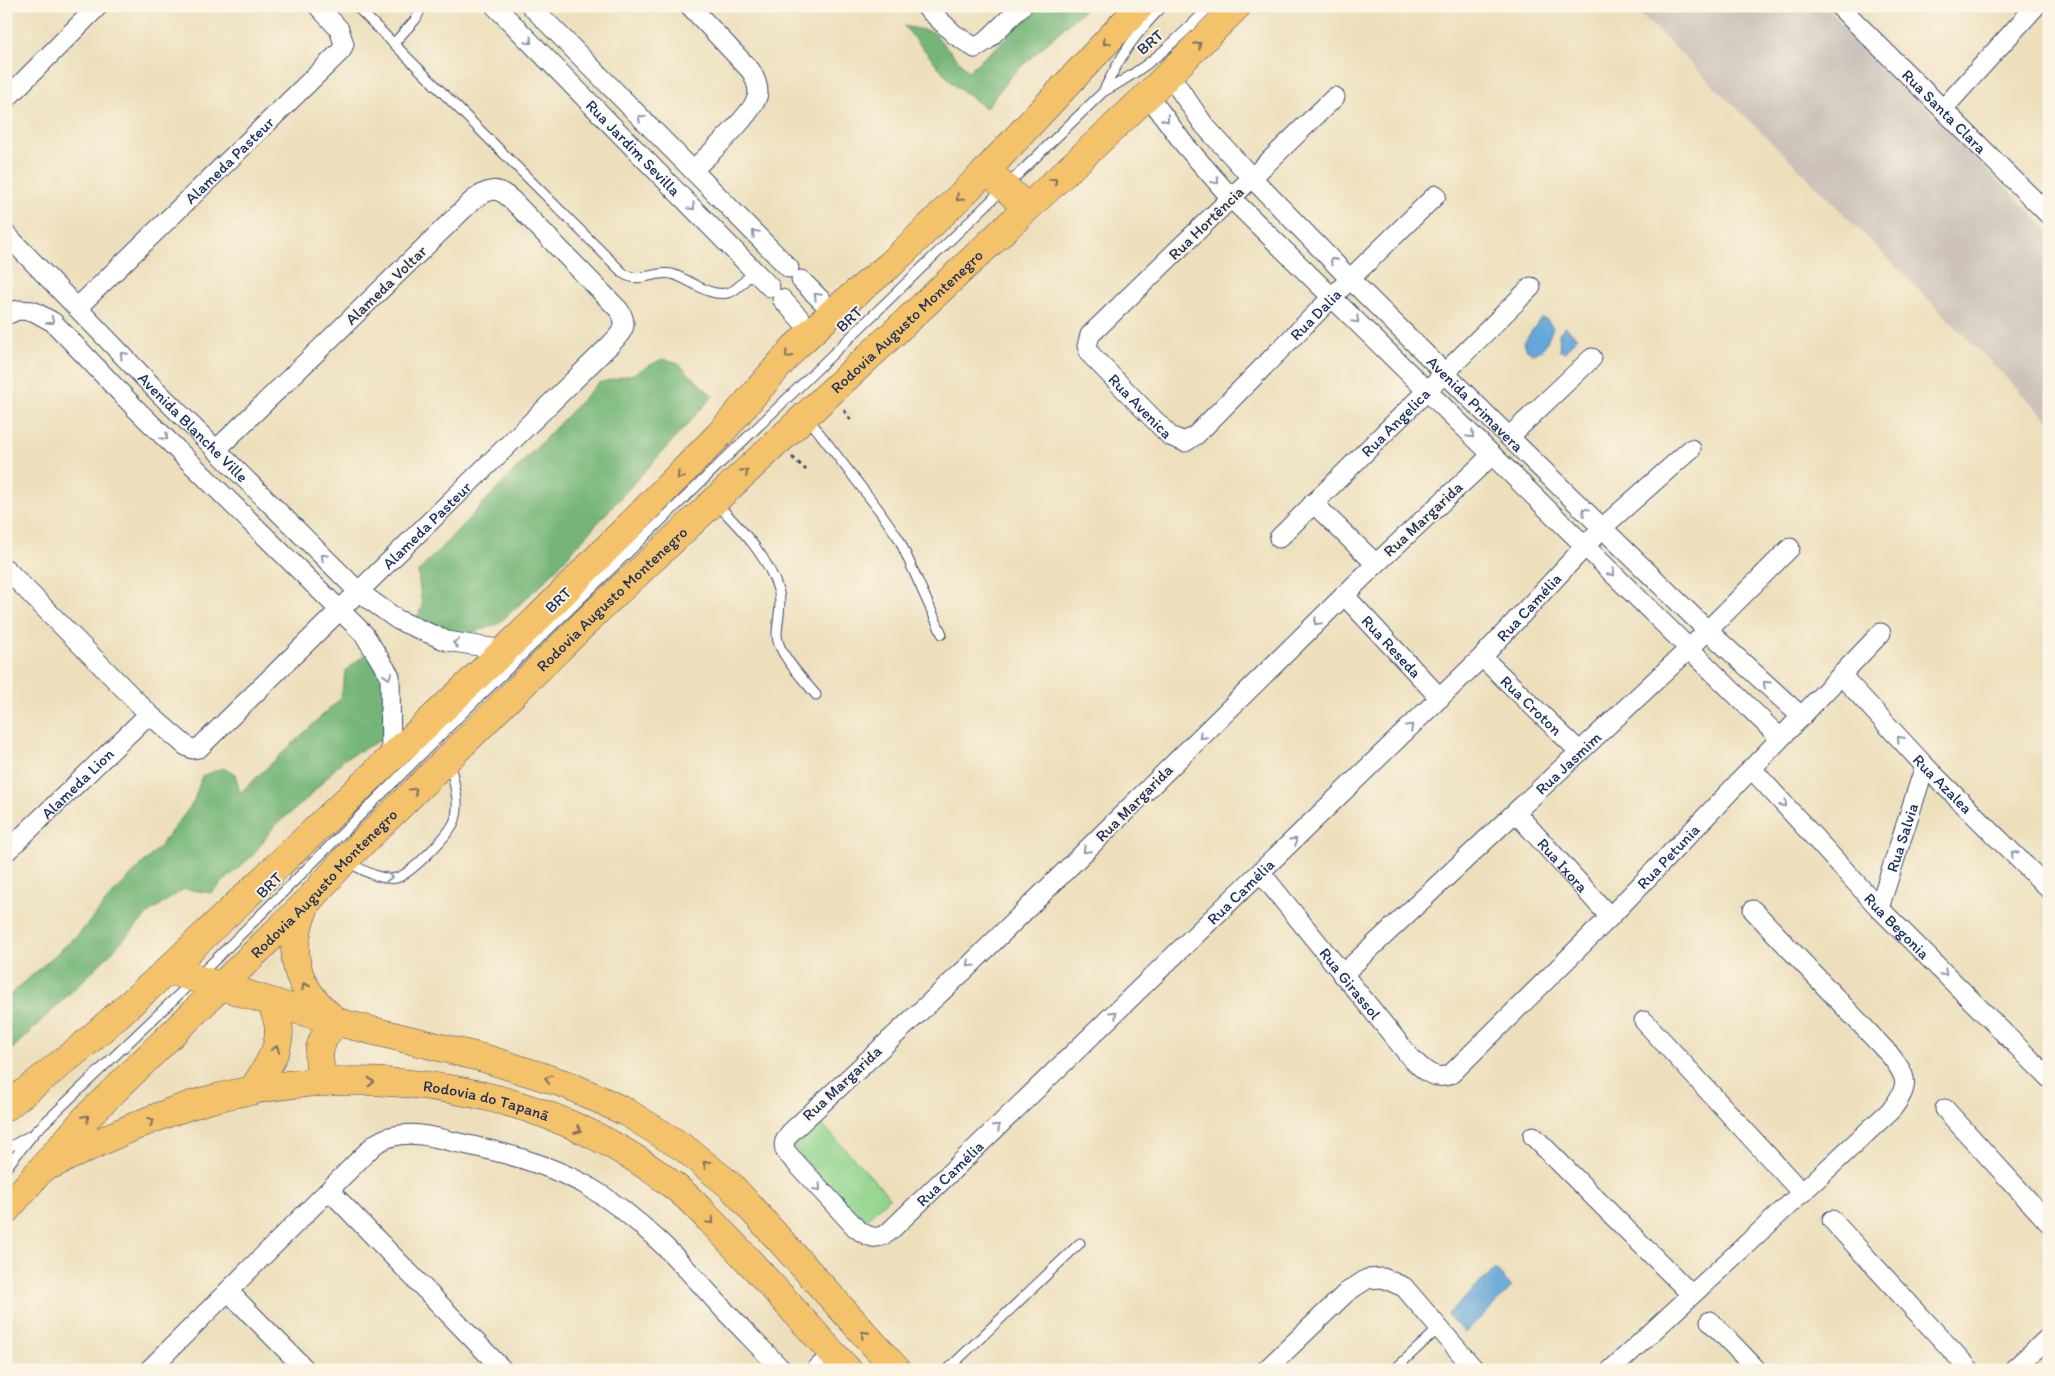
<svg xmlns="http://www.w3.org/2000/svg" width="2055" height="1376" viewBox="0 0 2055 1376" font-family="Itim,sans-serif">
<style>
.industrial{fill:#ccc2b9}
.green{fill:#90d48c;stroke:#568275}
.forest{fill:#74b678;stroke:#48726b}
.water{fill:#65a7d9;stroke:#406b9c}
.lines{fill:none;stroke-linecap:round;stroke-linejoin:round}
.lane-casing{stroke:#3a496c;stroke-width:11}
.street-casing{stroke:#3a496c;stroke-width:21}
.primary-casing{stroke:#3a496c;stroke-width:29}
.path{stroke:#3a496c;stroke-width:3;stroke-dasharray:4 4;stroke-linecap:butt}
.lane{stroke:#fff;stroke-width:9}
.street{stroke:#fff;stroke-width:19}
.primary{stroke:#f3c26a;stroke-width:28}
.oneway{stroke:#8d97ae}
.oneway2{stroke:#7c7163}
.labels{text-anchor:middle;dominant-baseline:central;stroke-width:4;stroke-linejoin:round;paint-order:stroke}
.street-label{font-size:16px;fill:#1b2f5e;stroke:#fcf5e5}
</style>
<rect width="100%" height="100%" fill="#fcf5e5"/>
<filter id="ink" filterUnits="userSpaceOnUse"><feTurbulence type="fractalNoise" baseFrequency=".02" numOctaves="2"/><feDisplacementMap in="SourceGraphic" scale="10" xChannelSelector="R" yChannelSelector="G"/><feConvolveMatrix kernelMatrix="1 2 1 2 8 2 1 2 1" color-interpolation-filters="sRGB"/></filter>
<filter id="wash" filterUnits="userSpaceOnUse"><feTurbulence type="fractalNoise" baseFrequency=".0096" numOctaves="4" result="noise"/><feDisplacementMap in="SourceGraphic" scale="20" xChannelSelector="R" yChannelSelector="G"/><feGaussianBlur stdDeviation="1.12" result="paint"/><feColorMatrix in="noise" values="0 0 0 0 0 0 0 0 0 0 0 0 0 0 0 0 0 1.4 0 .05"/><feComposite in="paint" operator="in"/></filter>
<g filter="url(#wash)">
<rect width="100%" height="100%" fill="#eddfbc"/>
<path class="industrial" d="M1632 6H1825L2049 231V421L1792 162Z"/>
<path class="green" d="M813 1115 890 1197 863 1222 786 1140Z"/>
<path class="forest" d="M1036 6H1088L1011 76 986 108 954 85 904 26 933 32 968 71 1005 40Z
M662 359 676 362 713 396 545 581 498 624 447 641 413 627 422 607 418 572 598 383 633 374Z
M374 647 390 676V735L344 759 304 802 274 826 254 854 211 893 184 889 150 912 97 967 6 1055V998L78 935 111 896 160 846 193 803 202 776 223 768 235 774 240 793 340 699 346 670Z"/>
<path class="water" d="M1541 318 1547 320 1553 328C1548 338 1545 353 1532 354L1526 349 1524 342Z
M1565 327 1577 337 1565 352 1560 351 1559 333Z
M1495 1269 1512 1287 1465 1333 1447 1315Z"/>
</g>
<g filter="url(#ink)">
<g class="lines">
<g class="lane-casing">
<path id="lane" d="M356 6 624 274C641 284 654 270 672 274 690 279 708 297 727 293 738 291 746 278 754 271
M394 43 416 19 422 6
M1103 92C1121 55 1134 35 1163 6
M807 417 879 510 899 539 942 634
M716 503C741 529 769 557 779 593 782 606 777 622 777 635 777 653 805 681 816 695
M349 863C362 869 380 881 396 878 410 875 450 834 455 820 461 803 453 780 450 763
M6 1149 29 1136
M6 1168 35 1132 216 959 467 709 1103 92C1148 68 1175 42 1210 6
M947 1370 1080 1243
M1394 1370 1439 1328"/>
</g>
<g class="street-casing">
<g id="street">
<path id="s1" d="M495 6 770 287"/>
<path d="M531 6 789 268"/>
<path d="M690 6 751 71C755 78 758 85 758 93 757 111 707 156 693 170"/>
<path d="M925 6 954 34 975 48 986 41 1022 6"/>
<path id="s2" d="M1839 6 2049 215"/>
<path id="s3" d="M1169 74 1204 125 1252 178 1350 279 1509 437 1707 630 1802 717"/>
<path d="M1148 95 1184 144 1232 199 1780 738"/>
<path id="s4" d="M1335 97 1090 335 1087 346 1090 354 1170 436 1185 442 1196 435 1350 279 1436 195"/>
<path d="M6 99 98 6"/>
<path d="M1943 109 2036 6"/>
<path id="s5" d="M6 234 155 389 359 592 398 620 447 641 504 650"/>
<path d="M801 280 833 312"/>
<path d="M782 299 812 332"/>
<path id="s6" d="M78 307 341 51 344 44 339 29 318 6"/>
<path d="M6 315 18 310 33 311 53 322 135 408 364 634 390 676 391 758"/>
<path d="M1509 437 1592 358"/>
<path id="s7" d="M1492 455 1376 564 969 966 790 1133C785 1140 782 1144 786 1152L856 1228C869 1238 877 1241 890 1231L1482 657 1603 527 1691 449"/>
<path d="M1313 503 1376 564"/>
<path id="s8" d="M1279 538 1531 287"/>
<path id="s9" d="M6 569 149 714 186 746 193 749 199 748 612 343C623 331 629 325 619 310L513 201C497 186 491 188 473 200L216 450"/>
<path id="s10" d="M1344 595 1440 698"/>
<path id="s11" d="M1482 657 1580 752"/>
<path id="s12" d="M1841 675 1925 766 2049 889"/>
<path id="s13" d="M1751 768 1879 908 2049 1078"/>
<path id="s14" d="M1516 813 1610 917"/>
<path id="s15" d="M6 852 149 714"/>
<path id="s16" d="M1261 873 1411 1058C1423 1069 1434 1082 1451 1074L1610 917 1881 633"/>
<path id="s17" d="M1879 908 1925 766"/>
<path id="s18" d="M1342 975 1689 649 1790 548"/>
<path d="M1644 1021 1802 1193"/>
<path d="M1945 1109 2049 1223"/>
<path d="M1533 1136 1691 1294"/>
<path d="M330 1191 503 1370"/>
<path d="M1832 1220 1970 1370"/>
<path d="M228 1291 306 1370"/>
<path d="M1710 1321 1757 1370"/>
<path d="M149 1370 375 1144C401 1127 432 1136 459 1143 502 1152 545 1163 584 1184 640 1216 682 1263 724 1310 743 1330 763 1350 782 1370"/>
<path d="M816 1370 833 1353"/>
<path d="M1266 1370 1347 1292 1367 1279 1383 1278 1404 1287 1475 1370"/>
<path d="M1611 1370 1892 1109C1910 1085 1908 1078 1890 1055L1753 910"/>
<path d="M2013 1370 2049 1337"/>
</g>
</g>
<g class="primary-casing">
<g id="primary">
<path d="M987 170 1027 208"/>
<path d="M306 905C285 951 295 988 334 1019"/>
<path d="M168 970 337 1022 487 1059 568 1085 626 1112 684 1148 731 1186 897 1370"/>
<path d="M327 1082C313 1060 318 1039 337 1022"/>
<path d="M252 1091C271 1060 291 1038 270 1002"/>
<path d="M6 1107 84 1045 168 970 536 620 719 435 794 348 833 312 891 264 987 170 1140 6"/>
<path id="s19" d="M51 1165C101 1141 154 1115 208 1100 365 1058 546 1085 674 1186 695 1202 712 1223 730 1241 770 1283 808 1327 848 1370"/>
<path id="s20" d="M6 1210 86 1118 307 902 344 861 596 612 1148 95 1237 6"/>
</g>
</g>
<path class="path" d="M844 410 852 422
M792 457 806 470"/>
<use href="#lane" class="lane"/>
<use href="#street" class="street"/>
<use href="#primary" class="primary"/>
</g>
<defs><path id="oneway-chevron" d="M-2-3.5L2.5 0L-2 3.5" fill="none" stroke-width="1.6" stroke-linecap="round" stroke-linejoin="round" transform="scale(1.25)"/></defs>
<g class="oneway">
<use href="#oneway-chevron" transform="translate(529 41) rotate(46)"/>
<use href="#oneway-chevron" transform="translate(641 118) rotate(-135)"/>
<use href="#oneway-chevron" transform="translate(1166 119) rotate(53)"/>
<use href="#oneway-chevron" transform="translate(1216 181) rotate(49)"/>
<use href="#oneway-chevron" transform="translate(692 207) rotate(46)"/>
<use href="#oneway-chevron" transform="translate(755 233) rotate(-135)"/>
<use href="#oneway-chevron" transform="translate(1333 261) rotate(-134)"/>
<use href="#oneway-chevron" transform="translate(817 296) rotate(-135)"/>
<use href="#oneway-chevron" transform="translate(1356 320) rotate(45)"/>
<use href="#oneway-chevron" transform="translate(51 321) rotate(38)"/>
<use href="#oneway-chevron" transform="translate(123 355) rotate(-133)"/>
<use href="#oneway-chevron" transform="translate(1471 435) rotate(45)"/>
<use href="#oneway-chevron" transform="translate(165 437) rotate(45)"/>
<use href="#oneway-chevron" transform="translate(1585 511) rotate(-136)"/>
<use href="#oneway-chevron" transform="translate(324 557) rotate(-135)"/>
<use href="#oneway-chevron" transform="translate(1612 573) rotate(45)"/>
<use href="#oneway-chevron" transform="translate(1317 622) rotate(135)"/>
<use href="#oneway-chevron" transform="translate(456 643) rotate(-171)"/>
<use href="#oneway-chevron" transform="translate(388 676) rotate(73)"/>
<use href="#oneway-chevron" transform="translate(1766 684) rotate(-137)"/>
<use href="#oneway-chevron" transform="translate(1410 727) rotate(-44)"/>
<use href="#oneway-chevron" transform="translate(1202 736) rotate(135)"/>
<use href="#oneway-chevron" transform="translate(1900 739) rotate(-132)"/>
<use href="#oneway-chevron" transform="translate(1784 804) rotate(48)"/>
<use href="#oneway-chevron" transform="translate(1294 841) rotate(-44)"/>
<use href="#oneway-chevron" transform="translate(1086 850) rotate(135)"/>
<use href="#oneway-chevron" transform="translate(2014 854) rotate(-135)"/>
<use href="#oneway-chevron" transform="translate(389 877) rotate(1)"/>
<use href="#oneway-chevron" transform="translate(970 964) rotate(136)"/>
<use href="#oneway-chevron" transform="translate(1944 973) rotate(45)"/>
<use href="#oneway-chevron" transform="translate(1114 1014) rotate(-44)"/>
<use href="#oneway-chevron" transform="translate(997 1127) rotate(-44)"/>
<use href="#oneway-chevron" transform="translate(818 1188) rotate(48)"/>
</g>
<g class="oneway2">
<use href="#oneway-chevron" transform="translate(1106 42) rotate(134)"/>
<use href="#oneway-chevron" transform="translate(1198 45) rotate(-45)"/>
<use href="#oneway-chevron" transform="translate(1054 181) rotate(-43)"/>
<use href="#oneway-chevron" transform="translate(959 198) rotate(136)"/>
<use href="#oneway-chevron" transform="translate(788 355) rotate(131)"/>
<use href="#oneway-chevron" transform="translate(745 472) rotate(-43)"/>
<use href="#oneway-chevron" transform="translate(680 476) rotate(134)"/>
<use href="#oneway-chevron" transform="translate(414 791) rotate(-44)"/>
<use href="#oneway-chevron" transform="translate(305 986) rotate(-117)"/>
<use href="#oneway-chevron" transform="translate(276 1049) rotate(-70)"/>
<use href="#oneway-chevron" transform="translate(548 1079) rotate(-162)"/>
<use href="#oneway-chevron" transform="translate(371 1082)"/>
<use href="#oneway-chevron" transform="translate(86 1118) rotate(-47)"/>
<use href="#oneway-chevron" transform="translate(151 1121) rotate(-21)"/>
<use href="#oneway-chevron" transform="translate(578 1130) rotate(24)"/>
<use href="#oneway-chevron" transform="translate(706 1164) rotate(-142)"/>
<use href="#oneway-chevron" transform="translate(711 1221) rotate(46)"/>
<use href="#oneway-chevron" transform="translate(864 1334) rotate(-133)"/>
</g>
</g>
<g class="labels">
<g class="street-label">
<text transform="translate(1150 42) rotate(-41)">BRT</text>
<text stroke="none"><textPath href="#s2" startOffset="149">Rua Santa Clara</textPath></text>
<text stroke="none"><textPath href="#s1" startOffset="198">Rua Jardim Sevilla</textPath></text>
<text stroke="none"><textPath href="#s6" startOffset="211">Alameda Pasteur</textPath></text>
<text transform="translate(1206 223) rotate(-44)">Rua Hortência</text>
<text transform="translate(386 285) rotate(-44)">Alameda Voltar</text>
<text stroke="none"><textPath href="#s4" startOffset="675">Rua Dalia</textPath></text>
<text transform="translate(849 319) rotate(-44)">BRT</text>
<text stroke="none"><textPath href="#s20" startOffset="1266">Rodovia Augusto Montenegro</textPath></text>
<text stroke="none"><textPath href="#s3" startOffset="451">Avenida Primavera</textPath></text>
<text stroke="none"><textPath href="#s4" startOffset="434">Rua Avenica</textPath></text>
<text stroke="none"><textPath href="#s8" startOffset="164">Rua Angelica</textPath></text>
<text stroke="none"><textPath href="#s5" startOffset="269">Avenida Blanche Ville</textPath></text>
<text transform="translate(1423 519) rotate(-43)">Rua Margarida</text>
<text stroke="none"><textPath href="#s9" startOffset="585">Alameda Pasteur</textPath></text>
<text stroke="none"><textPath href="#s20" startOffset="861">Rodovia Augusto Montenegro</textPath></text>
<text transform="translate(558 600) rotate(-44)">BRT</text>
<text stroke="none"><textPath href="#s7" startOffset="2031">Rua Camélia</textPath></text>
<text stroke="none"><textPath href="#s10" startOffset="70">Rua Reseda</textPath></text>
<text stroke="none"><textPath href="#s11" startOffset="69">Rua Croton</textPath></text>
<text stroke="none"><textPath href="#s18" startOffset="310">Rua Jasmim</textPath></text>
<text stroke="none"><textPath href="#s15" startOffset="99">Alameda Lion</textPath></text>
<text stroke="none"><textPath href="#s12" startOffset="149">Rua Azalea</textPath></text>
<text transform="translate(1134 803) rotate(-45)">Rua Margarida</text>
<text stroke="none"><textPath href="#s17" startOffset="74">Rua Salvia</textPath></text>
<text stroke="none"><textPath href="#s16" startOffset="592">Rua Petunia</textPath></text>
<text stroke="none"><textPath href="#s14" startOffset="70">Rua Ixora</textPath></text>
<text stroke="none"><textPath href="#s20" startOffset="456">Rodovia Augusto Montenegro</textPath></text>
<text transform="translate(269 885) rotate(-45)">BRT</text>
<text stroke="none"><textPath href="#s7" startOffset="1626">Rua Camélia</textPath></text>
<text stroke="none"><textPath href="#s13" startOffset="215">Rua Begonia</textPath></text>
<text stroke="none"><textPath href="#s16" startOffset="142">Rua Girassol</textPath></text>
<text transform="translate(842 1083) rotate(-43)">Rua Margarida</text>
<text stroke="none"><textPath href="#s19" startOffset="452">Rodovia do Tapanã</textPath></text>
<text stroke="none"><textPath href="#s7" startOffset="1221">Rua Camélia</textPath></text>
</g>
</g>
<rect width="2055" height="1376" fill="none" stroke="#fcf5e5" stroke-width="25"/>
</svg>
